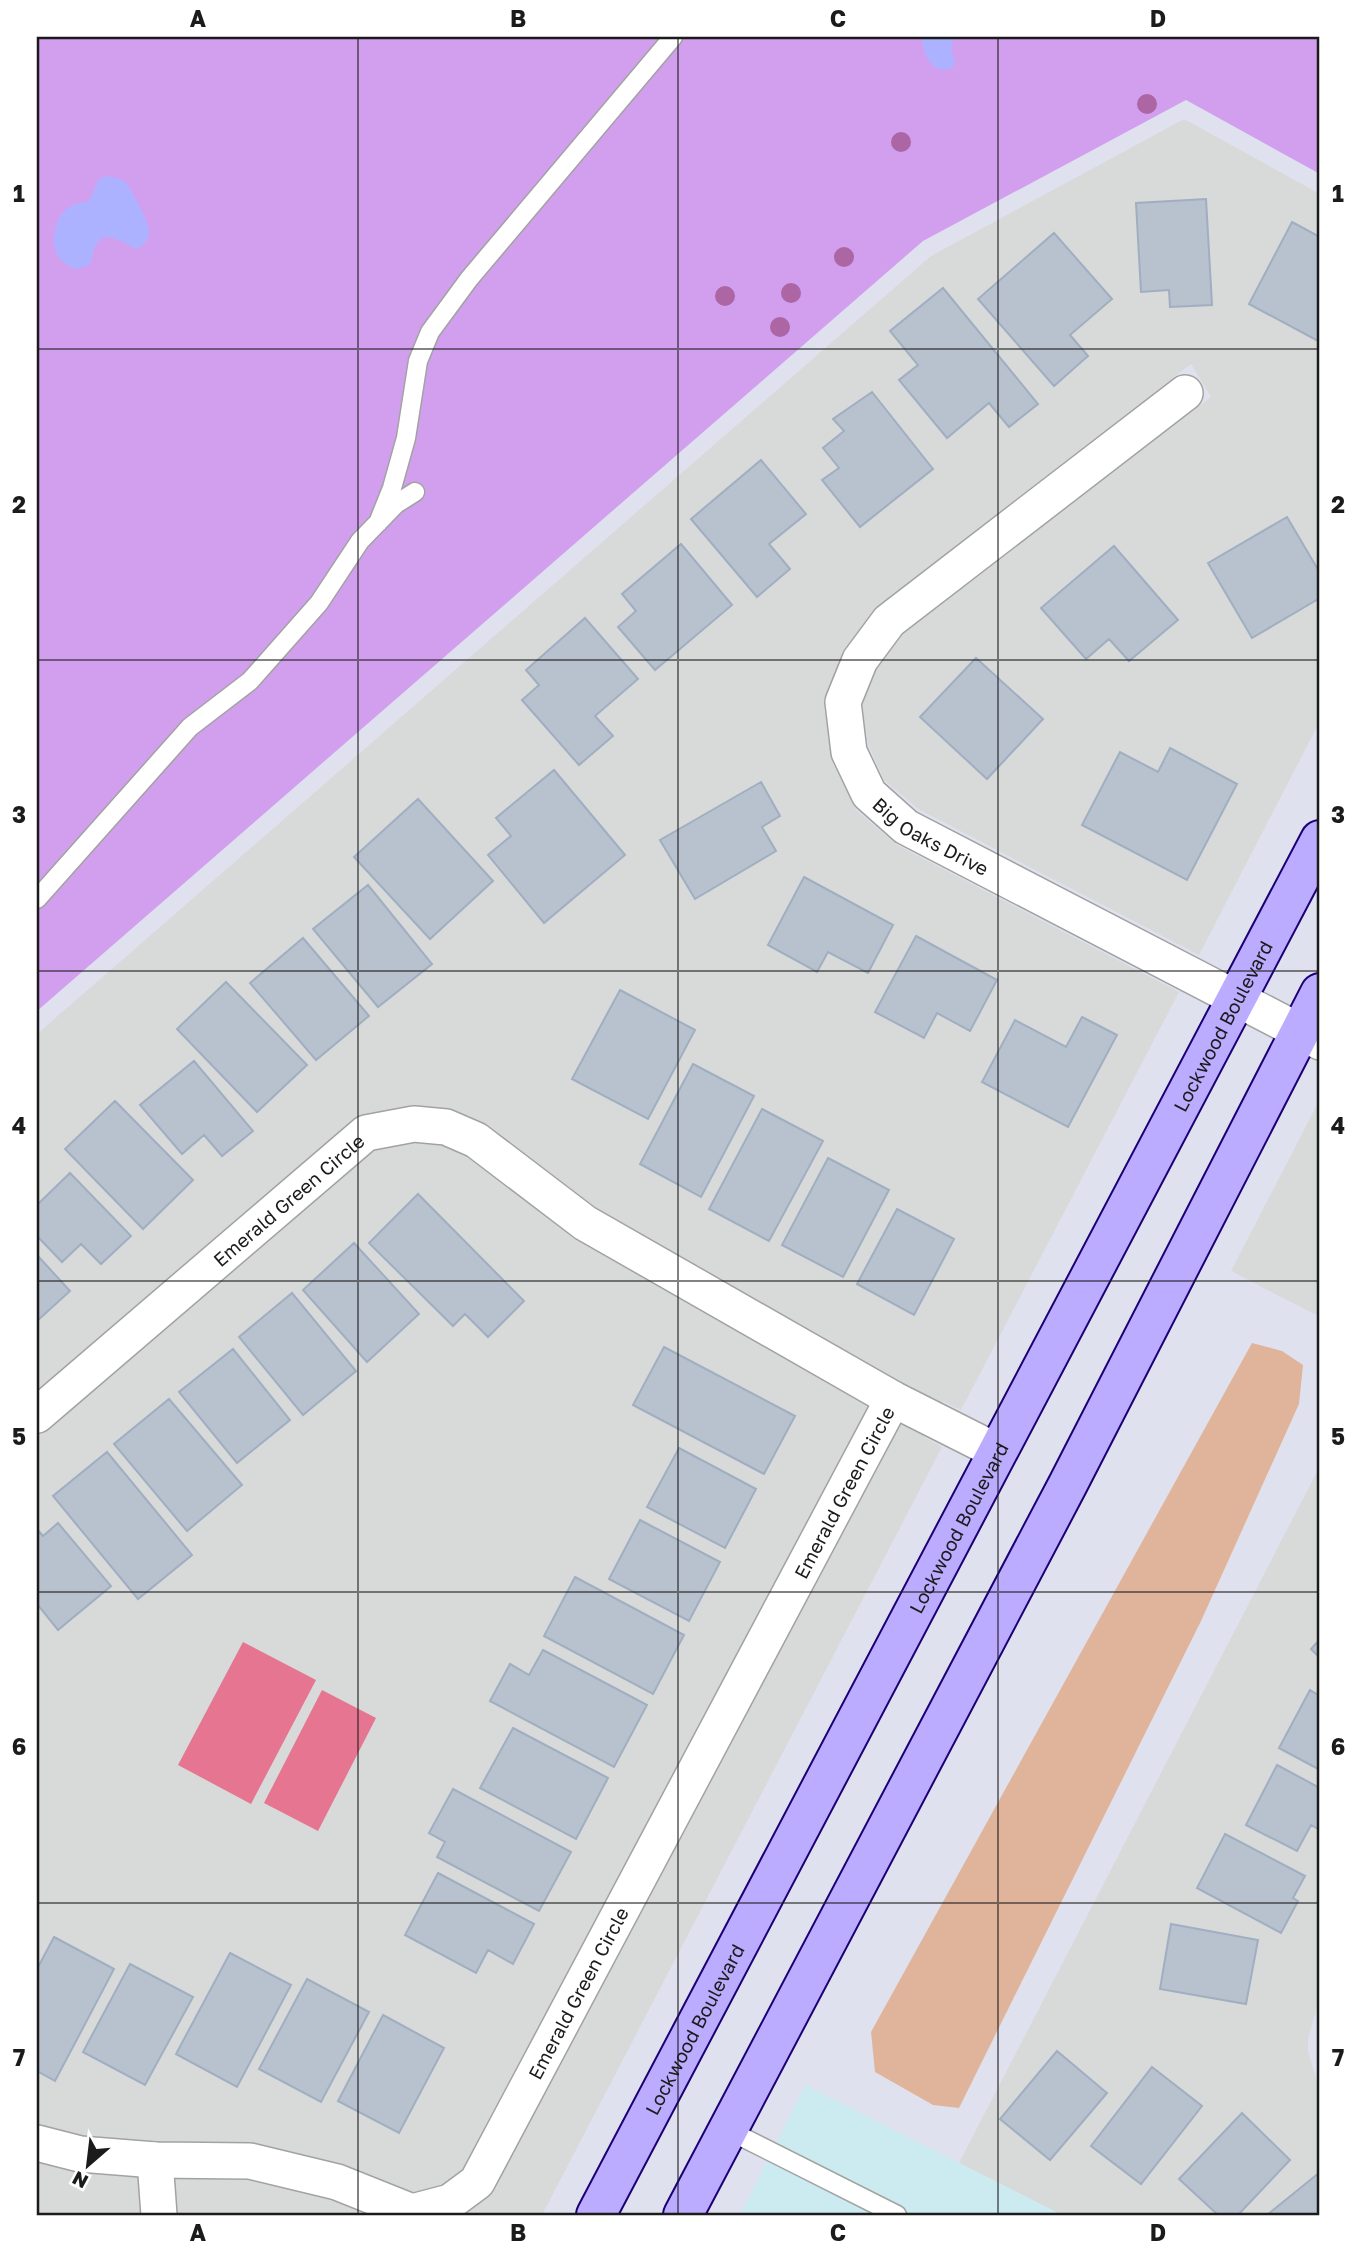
<svg xmlns="http://www.w3.org/2000/svg" width="1357" height="2252" viewBox="0 0 1357 2252" font-family="'Golos Text',sans-serif">
<style>
.residential{fill:#d8d9d9}
.commercial{fill:#ccebf1}
.grass{fill:#d29fee}
.sand{fill:#acb2ff}
.pitch{fill:#e67591}
.water{fill:#e0b49b}
.building{fill:#b8c2ce;stroke:#a0aec1;stroke-width:2}
.lines{fill:none;stroke-linecap:round;stroke-linejoin:round}
.service-casing{stroke:#a2a2a2;stroke-width:21}
.minor-casing{stroke:#a2a2a2;stroke-width:38}
.secondary-casing{stroke:#1c0074;stroke-width:42}
.service{stroke:#fff;stroke-width:18}
.minor{stroke:#fff;stroke-width:35}
.secondary{stroke:#bcacff;stroke-width:38}
.tree{fill:#ab66a3}
.grid{fill:none;stroke:#1b1b1b;stroke-width:2;stroke-opacity:0.55}
.labels{text-anchor:middle;dominant-baseline:central;stroke-width:6;stroke-linejoin:round;paint-order:stroke}
.street-label{font-size:19px;fill:#1b1b1b;stroke:#fff}
.neatline{fill:none;stroke:#1b1b1b;stroke-width:2.5}
.grid-label{font-size:23px;text-anchor:middle;font-weight:bold;fill:#1b1b1b}
</style>
<rect width="100%" height="100%" fill="#dfe2ee"/>
<path class="residential" d="M1184 119 1320 194V721L1199 955 918 809 884 780 868 744 862 703 876 669 902 635 1211 397 1191 364 879 605 843 653 825 696 824 707 832 762 856 810 897 845 1179 992 961 1410 942 1401 924 1437 942 1447 542 2215H37V1034L931 256Z
M1320 1099V1317L1231 1271Z
M1320 1466V1997L1308 2039V2051L1320 2091V2215H1062L959 2163Z"/>
<path class="commercial" d="M805 2085 1062 2215H740Z"/>
<path class="grass" d="M37 37H1320V174L1186 100 923 241 37 1011Z"/>
<path class="sand" d="M922 37H954L951 48 955 63 952 68C932 76 923 54 922 37Z
M107 176C112 177 119 178 124 181 130 186 135 198 139 205 146 220 158 239 137 249L114 238 102 237 95 246 90 265 76 269C71 267 64 264 61 260 48 247 54 218 68 208 74 203 82 203 89 201L99 179Z"/>
<path class="pitch" d="M243 1642 316 1680 251 1804 178 1765Z
M322 1690 376 1718 318 1831 264 1803Z"/>
<path class="water" d="M1252 1343 1282 1351 1303 1365 1299 1404 1201 1621 959 2108 933 2105 875 2072 871 2032Z"/>
<path class="building" d="M1206 199 1212 305 1170 307 1169 290 1141 292 1136 203Z
M1292 222 1320 237V342L1249 304Z
M1054 233 1112 299 1070 335 1088 356 1054 386 978 299Z
M943 288 1038 404 1009 427 989 403 947 438 899 380 918 365 890 331Z
M872 392 933 469 860 527 822 480 839 468 823 448 844 431 833 419Z
M761 460 806 514 769 544 790 569 757 597 691 519Z
M1287 517 1320 573V598L1252 638 1208 563Z
M681 544 732 605 655 670 618 627 636 611 622 594Z
M1114 546 1178 620 1129 661 1109 639 1086 659 1041 608Z
M585 618 638 679 595 716 613 736 579 765 522 700 539 685 526 670Z
M976 658 1043 719 987 779 920 717Z
M1170 748 1237 784 1187 880 1082 825 1120 752 1158 772Z
M554 770 625 855 544 923 488 855 511 836 496 818Z
M761 782 780 816 762 827 776 851 695 899 660 840Z
M418 799 493 881 430 939 354 857Z
M804 877 893 925 868 973 828 952 817 972 768 945Z
M368 885 432 964 378 1007 313 929Z
M916 936 997 980 970 1031 937 1013 924 1038 875 1012Z
M303 938 369 1016 316 1060 250 983Z
M226 982 307 1065 257 1112 177 1029Z
M620 990 695 1030 648 1119 572 1079Z
M1082 1017 1117 1035 1068 1127 982 1082 1015 1020 1066 1047Z
M194 1061 253 1131 222 1156 204 1135 182 1154 140 1105Z
M693 1064 754 1096 701 1197 640 1164Z
M115 1101 193 1180 143 1229 65 1149Z
M762 1109 823 1141 769 1241 709 1209Z
M828 1158 889 1190 843 1277 782 1245Z
M70 1173 131 1236 101 1264 81 1244 62 1262 37 1236V1205Z
M418 1194 524 1301 488 1337 465 1314 453 1326 369 1243Z
M897 1209 954 1239 914 1315 857 1284Z
M354 1243 419 1314 367 1362 303 1290Z
M37 1255 70 1291 37 1321Z
M292 1293 356 1371 303 1415 239 1337Z
M664 1347 795 1416 764 1474 633 1405Z
M233 1349 290 1420 237 1463 179 1392Z
M169 1399 242 1485 187 1531 114 1444Z
M679 1448 756 1489 725 1548 647 1507Z
M107 1452 192 1555 138 1599 53 1496Z
M640 1520 720 1562 689 1621 609 1579Z
M58 1523 111 1586 58 1630 37 1604V1529L43 1536Z
M575 1577 684 1635 653 1694 544 1636Z
M1320 1639V1658L1311 1649Z
M543 1650 647 1705 614 1767 490 1701 510 1664 529 1675Z
M1310 1690 1320 1696V1770L1279 1748Z
M513 1728 608 1778 576 1839 480 1788Z
M1277 1765 1320 1788V1830L1311 1825 1297 1851 1246 1825Z
M453 1789 571 1852 539 1911 437 1857 445 1842 429 1833Z
M1225 1834 1305 1876 1293 1898 1298 1901 1281 1933 1197 1888Z
M438 1873 534 1924 513 1964 488 1950 476 1973 405 1935Z
M1171 1924 1258 1940 1246 2004 1160 1989Z
M54 1937 114 1969 55 2081 37 2071V1969Z
M230 1953 291 1985 237 2087 176 2054Z
M130 1964 193 1997 145 2085 83 2052Z
M307 1979 369 2012 321 2102 259 2069Z
M383 2015 444 2048 399 2133 338 2101Z
M1057 2051 1107 2093 1050 2160 1000 2119Z
M1152 2067 1202 2106 1141 2184 1091 2146Z
M1242 2113 1290 2160 1238 2215H1218L1179 2179Z
M1320 2172V2215H1267Z"/>
<g class="lines">
<g class="service-casing">
<path id="service" d="M378 523 392 488 406 438 418 361 430 332 469 279 673 37
M37 899 190 727 250 681 319 603 360 541 396 504 415 492
M728 2130 897 2215"/>
</g>
<g class="minor-casing">
<g id="minor">
<path id="s1" d="M1185 393 889 621 860 660 843 702 849 752 869 794 906 827 1320 1042"/>
<path id="s2" d="M37 1415 366 1133 414 1124 446 1127 476 1140 585 1223 893 1399 998 1452"/>
<path id="s3" d="M37 2143 80 2154 155 2160 250 2161 337 2182 412 2212 450 2202 477 2182 893 1399"/>
<path d="M155 2160 159 2215"/>
</g>
</g>
<g class="secondary-casing">
<g id="secondary">
<path id="s4" d="M596 2215 1320 840"/>
<path d="M683 2215 1068 1484 1320 993"/>
</g>
</g>
<use href="#service" class="service"/>
<use href="#minor" class="minor"/>
<use href="#secondary" class="secondary"/>
</g>
<g class="tree">
<circle cx="1147" cy="104" r="10"/>
<circle cx="901" cy="142" r="10"/>
<circle cx="844" cy="257" r="10"/>
<circle cx="791" cy="293" r="10"/>
<circle cx="725" cy="296" r="10"/>
<circle cx="780" cy="327" r="10"/>
</g>
<path class="grid" d="M358 37V2215M678 37V2215M998 37V2215M37 349H1320M37 660H1320M37 971H1320M37 1281H1320M37 1592H1320M37 1903H1320"/>
<g class="labels">
<g class="street-label">
<text stroke="none"><textPath href="#s1" startOffset="640">Big Oaks Drive</textPath></text>
<text stroke="none"><textPath href="#s4" startOffset="1344">Lockwood Boulevard</textPath></text>
<text stroke="none"><textPath href="#s2" startOffset="331">Emerald Green Circle</textPath></text>
<text stroke="none"><textPath href="#s3" startOffset="1239">Emerald Green Circle</textPath></text>
<text stroke="none"><textPath href="#s4" startOffset="777">Lockwood Boulevard</textPath></text>
<text stroke="none"><textPath href="#s3" startOffset="672">Emerald Green Circle</textPath></text>
<text stroke="none"><textPath href="#s4" startOffset="210">Lockwood Boulevard</textPath></text>
</g>
</g>
<rect width="1357" height="2252" fill="none" stroke="#ffffff" stroke-width="77"/>
<g transform="translate(88 2165) rotate(208)" stroke="#ffffff" stroke-width="5" paint-order="stroke">
<path d="M0-5L12 26L0 18L-12 26Z" fill="#1b1b1b"/>
<text y="-10" font-size="19" font-weight="bold" text-anchor="middle" fill="#1b1b1b">N</text>
</g>
<rect x="38" y="38" width="1280" height="2176" class="neatline"/>
<g class="grid-label">
<text x="198" y="27">A</text>
<text x="518" y="27">B</text>
<text x="838" y="27">C</text>
<text x="1158" y="27">D</text>
<text x="19" y="202">1</text>
<text x="1338" y="202">1</text>
<text x="19" y="513">2</text>
<text x="1338" y="513">2</text>
<text x="19" y="823">3</text>
<text x="1338" y="823">3</text>
<text x="19" y="1134">4</text>
<text x="1338" y="1134">4</text>
<text x="19" y="1445">5</text>
<text x="1338" y="1445">5</text>
<text x="19" y="1755">6</text>
<text x="1338" y="1755">6</text>
<text x="19" y="2066">7</text>
<text x="1338" y="2066">7</text>
<text x="198" y="2241">A</text>
<text x="518" y="2241">B</text>
<text x="838" y="2241">C</text>
<text x="1158" y="2241">D</text>
</g>
</svg>
